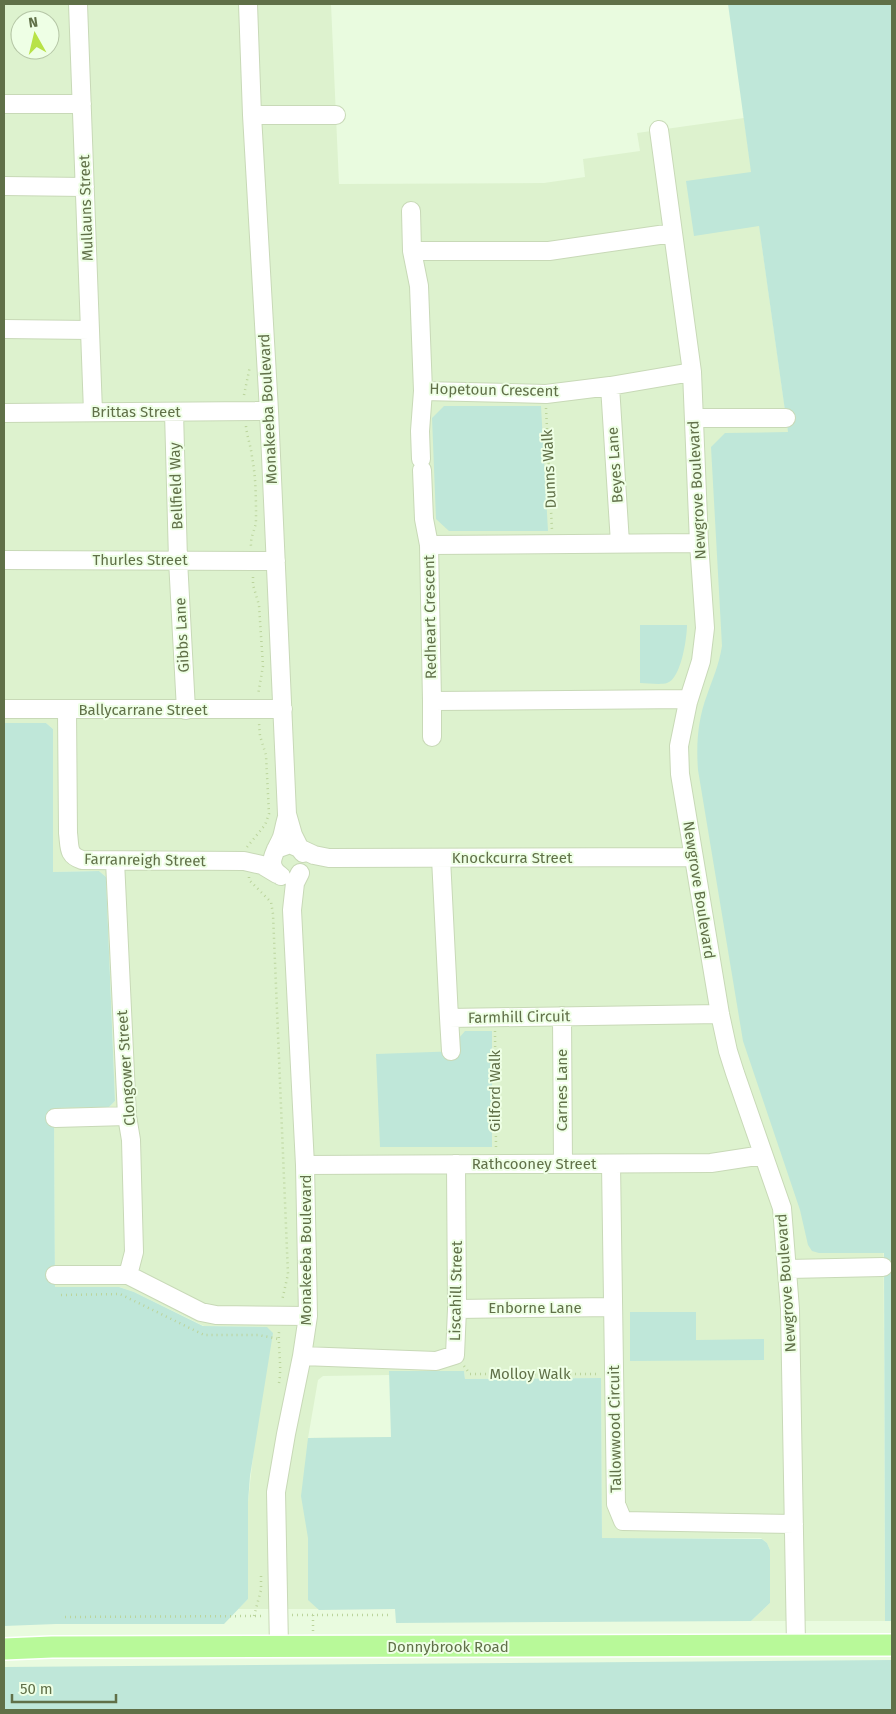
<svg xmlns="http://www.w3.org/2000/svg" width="896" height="1714" viewBox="0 0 896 1714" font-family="'Fira Sans',sans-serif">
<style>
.residential{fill:#ddf2ce;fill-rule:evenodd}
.green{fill:#bfe7d9}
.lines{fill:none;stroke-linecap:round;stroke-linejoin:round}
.minor-casing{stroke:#c8d9b7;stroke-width:20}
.major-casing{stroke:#fff;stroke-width:24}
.path{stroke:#bbd49c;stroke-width:2.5;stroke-dasharray:1 4;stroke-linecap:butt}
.minor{stroke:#fff;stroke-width:18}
.major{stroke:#b8f999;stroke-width:21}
.labels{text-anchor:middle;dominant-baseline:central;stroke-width:4;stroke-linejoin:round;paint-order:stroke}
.street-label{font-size:15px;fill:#607048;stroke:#eeffe5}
</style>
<rect width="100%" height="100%" fill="#e9fbdf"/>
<path class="residential" d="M4 4H331L339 184 544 183 585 177 583 159 640 151 637 133 744 118 883 1105 885 1621H751L770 1603V1550L767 1543 761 1538 602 1539 601 1378 465 1379 464 1371 389 1372 390 1375 323 1376 318 1380 308 1438 391 1437 396 1609H238L248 1599V1502L267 1327 204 1326 134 1292 119 1287H55L54 1107H109L115 1101 106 877 99 871 53 872V729L46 723H4ZM20 20H50V50H20Z"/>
<path class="green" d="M728 4H892V1621H885L884 1253H819L812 1251 808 1245 800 1210 743 1041 698 770C696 744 698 719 707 695 713 678 719 665 722 646L711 447 725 433 788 432 759 226 694 236 686 181 751 172Z
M444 406H541L548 531H449L436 519 432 418Z
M640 625H687C687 638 681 679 667 683 660 685 648 683 640 683Z
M4 723H46L53 729V872L99 871 106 877 115 1101 109 1107 54 1108 55 1287H119L134 1292 203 1326 267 1327 273 1333 250 1476 248 1502V1599L224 1624H56L4 1626Z
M465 1031H492V1147H380L376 1054 460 1051 459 1038Z
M630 1312H696V1340L764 1339V1360L630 1361Z
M389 1371H464L465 1379 601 1378 602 1538 762 1539 767 1543 770 1550V1603L751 1621 396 1623 395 1609 319 1610 308 1600V1538L301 1496 308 1438 391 1437Z
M892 1660V1710H4V1667Z"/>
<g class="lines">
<g class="minor-casing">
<path id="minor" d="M78 4 93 412
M248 4 252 115 269 411 287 814 293 835 299 847
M4 104H82
M252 115H336
M659 130 692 372 699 543 705 628 701 661 688 702 679 746 680 774 720 1014 728 1051 735 1073 782 1208 790 1309 796 1645
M4 186 85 187
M411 211 412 251
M673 233 549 251H412L419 286 423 391 546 394 610 386 692 372
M4 329 90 330
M610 386 620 543
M174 412 178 560 186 710
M4 413 269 411
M694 418H786
M421 459 420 431 423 391
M422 470 424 519 429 545
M4 560 276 561
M689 699 432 701 429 545 699 543
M432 701V737
M4 709H283
M67 710 68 833C70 847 67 855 82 860L244 861 262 865 277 874
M299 848 314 855 329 858 694 857
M276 849 290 844 299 848 303 853
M441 858 449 1018 720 1014
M115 861 127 1116 131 1140 134 1252 128 1275
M281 876C263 865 277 850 282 837 284 830 285 823 287 817
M562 1016 563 1164
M449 1018 451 1051
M55 1118 127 1116
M611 1164 616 1504 623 1521 794 1524
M305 1165 711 1163 763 1155
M788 1269 883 1267
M55 1275H128L201 1312 216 1315 308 1316
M457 1309 613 1307
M302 1356 436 1361 455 1355 457 1309 456 1164
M279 1647 276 1492 286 1434 302 1356 308 1316 305 1165 292 910 295 883 300 873"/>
</g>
<g class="major-casing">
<path id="major" d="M4 1649 52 1647 892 1645"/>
</g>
<path class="path" d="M244 395 250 366
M546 408 552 530
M246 426C247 437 251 446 252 457 256 477 256 499 256 519 256 529 250 537 251 546
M253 577V585L259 605 263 666 258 695
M247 847 265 825 269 814 266 755 260 736 259 723
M249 877V880L271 902 273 914 288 1274 282 1301
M495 1031 496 1148
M61 1295 120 1294 204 1335H258L279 1339
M464 1366 470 1374H599
M279 1383C282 1366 278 1349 279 1332
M292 1615H391
M313 1615V1631
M254 1616 261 1590V1575
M65 1617 264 1616"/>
<use href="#minor" class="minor"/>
<use href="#major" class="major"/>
</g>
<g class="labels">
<g class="street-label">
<text transform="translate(86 208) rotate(-92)">Mullauns Street</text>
<text transform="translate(494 390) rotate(1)">Hopetoun Crescent</text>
<text transform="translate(268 409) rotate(-93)">Monakeeba Boulevard</text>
<text x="136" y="412">Brittas Street</text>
<text transform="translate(615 465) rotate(-94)">Beyes Lane</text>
<text transform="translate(549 469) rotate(-93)">Dunns Walk</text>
<text transform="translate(176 486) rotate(-92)">Bellfield Way</text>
<text transform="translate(697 490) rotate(-93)">Newgrove Boulevard</text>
<text x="140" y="560">Thurles Street</text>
<text transform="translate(430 617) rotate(-91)">Redheart Crescent</text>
<text transform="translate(182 635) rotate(-93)">Gibbs Lane</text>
<text x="143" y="710">Ballycarrane Street</text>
<text x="512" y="858">Knockcurra Street</text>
<text transform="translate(145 860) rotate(1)">Farranreigh Street</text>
<text transform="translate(699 890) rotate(81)">Newgrove Boulevard</text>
<text transform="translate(519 1017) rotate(-1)">Farmhill Circuit</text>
<text transform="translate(126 1068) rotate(-94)">Clongower Street</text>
<text transform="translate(562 1090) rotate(-90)">Carnes Lane</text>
<text transform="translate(495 1091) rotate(-90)">Gilford Walk</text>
<text x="534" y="1164">Rathcooney Street</text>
<text transform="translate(306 1250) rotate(-90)">Monakeeba Boulevard</text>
<text transform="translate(786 1283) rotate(-94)">Newgrove Boulevard</text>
<text transform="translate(456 1291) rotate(-89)">Liscahill Street</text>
<text x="535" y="1308">Enborne Lane</text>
<text x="530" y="1374">Molloy Walk</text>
<text transform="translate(615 1429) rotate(-91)">Tallowwood Circuit</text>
<text x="448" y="1647">Donnybrook Road</text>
</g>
</g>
<rect width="896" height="1714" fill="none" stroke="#607048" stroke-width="10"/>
<g transform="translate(35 35) rotate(352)"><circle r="24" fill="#eeffe5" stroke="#b5c6a6"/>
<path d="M0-4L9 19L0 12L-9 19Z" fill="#b8e247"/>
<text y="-8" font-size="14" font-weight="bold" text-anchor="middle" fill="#607048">N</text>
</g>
<path d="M12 1694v8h104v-8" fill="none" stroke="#607048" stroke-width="2.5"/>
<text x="20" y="1694" font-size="15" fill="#607048" stroke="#eeffe5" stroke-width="4" paint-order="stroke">50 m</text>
</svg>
